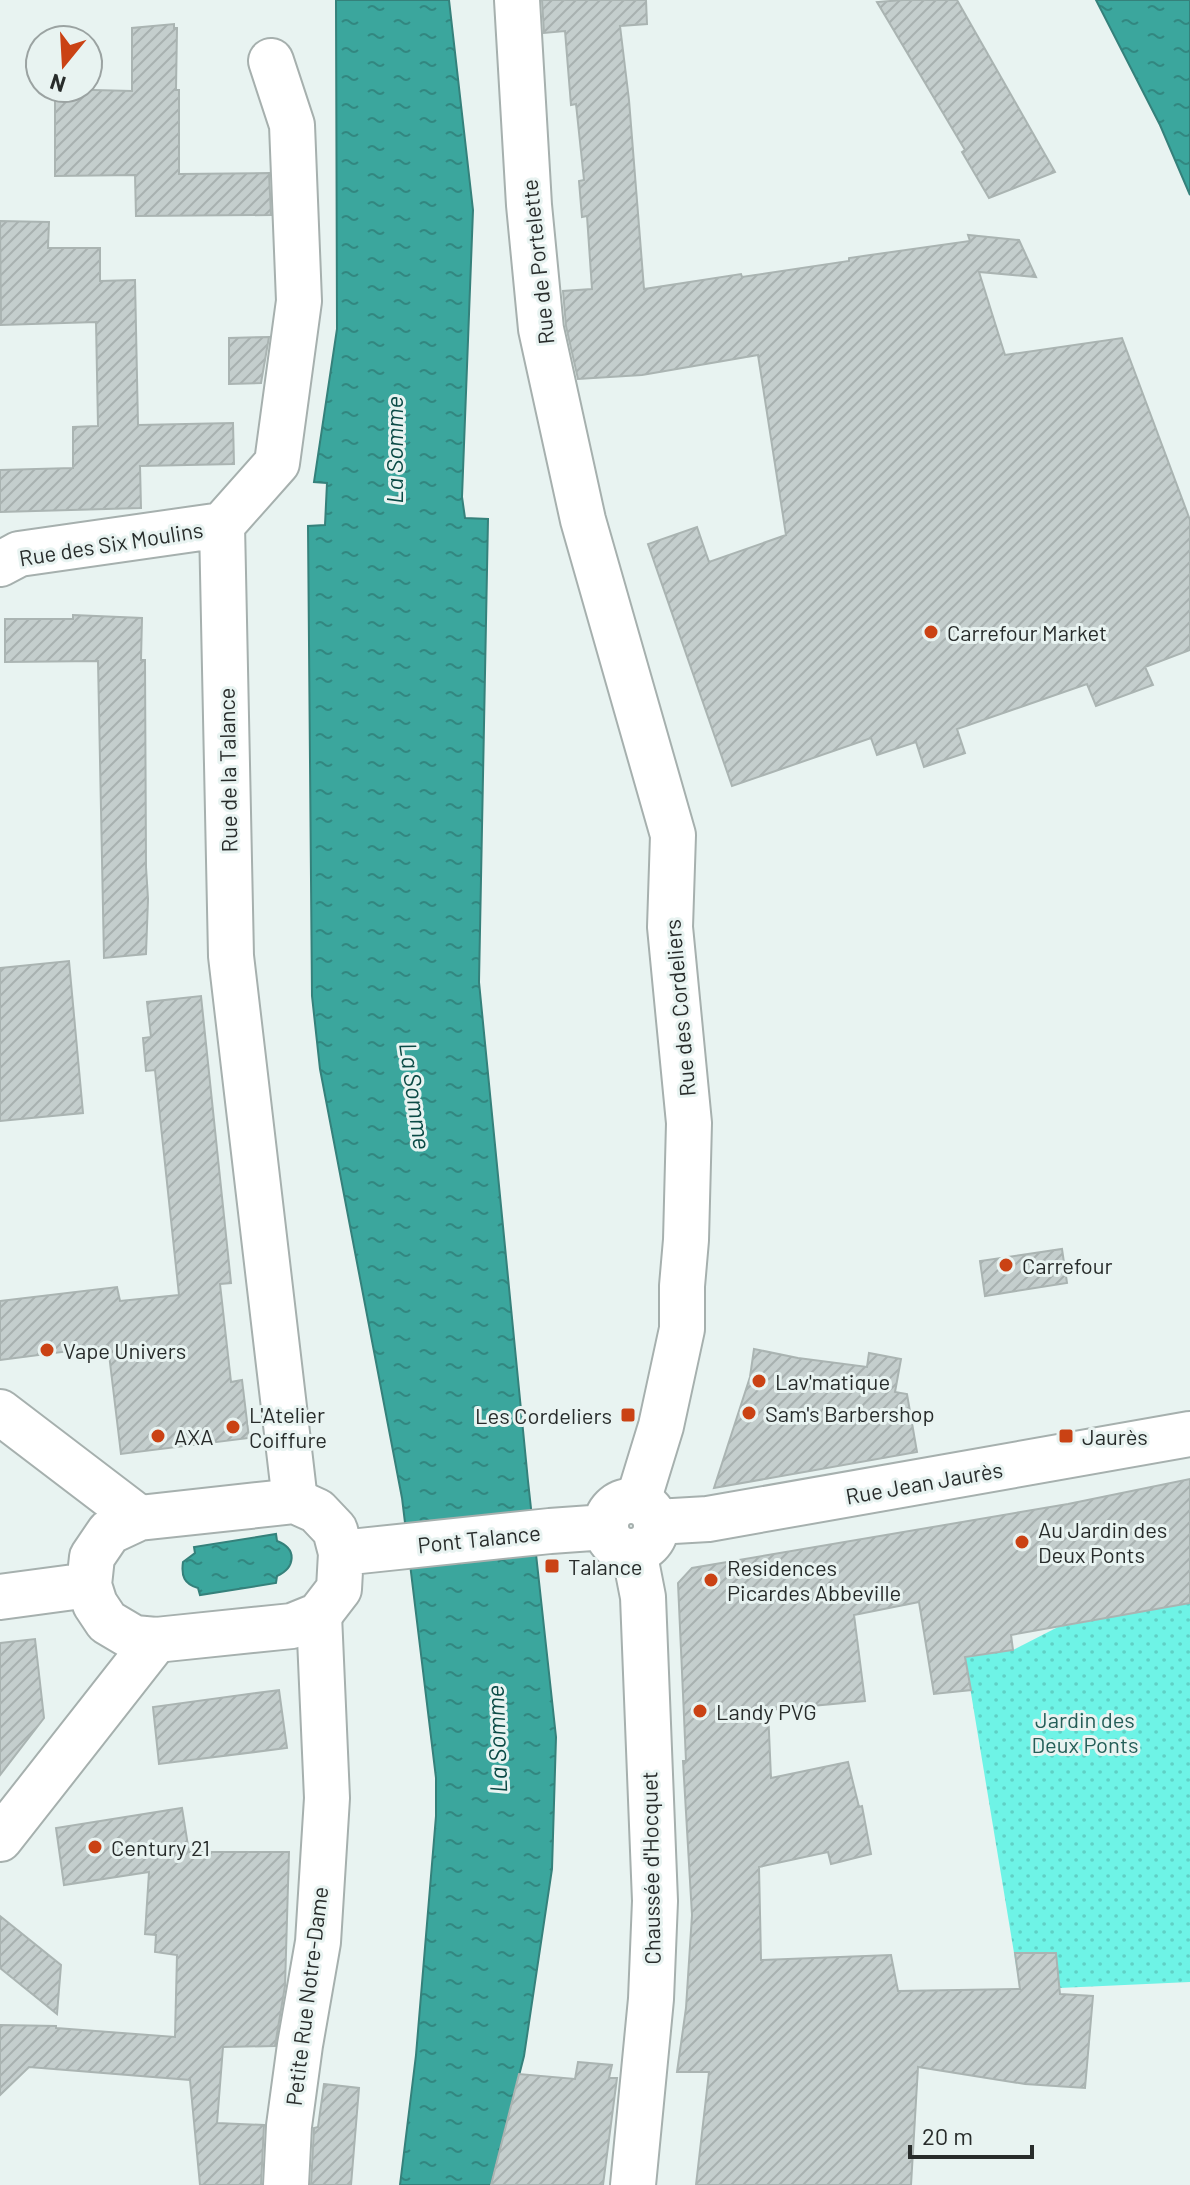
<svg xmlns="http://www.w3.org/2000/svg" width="1190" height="2185" viewBox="0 0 1190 2185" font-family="Barlow,sans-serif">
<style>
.grass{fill:url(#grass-dots)}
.water{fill:url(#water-ripples);stroke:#35817b;stroke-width:2}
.building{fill:url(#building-hatch);stroke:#aab4b2;stroke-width:2}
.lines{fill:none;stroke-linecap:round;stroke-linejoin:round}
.minor-casing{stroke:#a6b0ae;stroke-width:48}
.tertiary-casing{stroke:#a6b0ae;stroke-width:48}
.minor{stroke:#fff;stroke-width:44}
.tertiary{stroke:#fff;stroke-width:44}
.poi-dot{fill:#ca4214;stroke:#e8f3f1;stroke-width:3}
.labels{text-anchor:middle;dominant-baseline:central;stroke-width:6;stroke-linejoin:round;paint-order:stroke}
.street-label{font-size:22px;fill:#282c2b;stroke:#e8f3f1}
.poi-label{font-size:22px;fill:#282c2b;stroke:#e8f3f1;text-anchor:start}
.park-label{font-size:22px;fill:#245e58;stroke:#e8f3f1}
.water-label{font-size:24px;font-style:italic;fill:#0a4a45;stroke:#e8f3f1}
</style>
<defs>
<pattern id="grass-dots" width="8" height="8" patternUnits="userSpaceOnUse" patternTransform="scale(2)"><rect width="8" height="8" fill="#6ef3e6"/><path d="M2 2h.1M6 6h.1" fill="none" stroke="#5fd0c5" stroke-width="1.8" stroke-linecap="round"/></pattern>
<pattern id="water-ripples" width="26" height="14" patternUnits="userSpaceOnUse" patternTransform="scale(2)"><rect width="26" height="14" fill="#3ba69d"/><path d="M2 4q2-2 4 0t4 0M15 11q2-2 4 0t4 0" fill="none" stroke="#328780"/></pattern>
<pattern id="building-hatch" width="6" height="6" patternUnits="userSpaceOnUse" patternTransform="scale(2)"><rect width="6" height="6" fill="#c4cecd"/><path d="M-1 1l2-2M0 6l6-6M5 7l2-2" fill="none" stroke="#a8b1b0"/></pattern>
</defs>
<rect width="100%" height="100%" fill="#e8f3f1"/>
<path class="grass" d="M1190 1603V1982L1059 1988 1033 1991 1020 1989 965 1657 1013 1650 1058 1627Z"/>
<path class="water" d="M336 0H449L473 210 462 497 465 518 488 519 479 982 528 1481 556 1737 552 1869 524 2056 491 2185H400L416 2055 436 1816V1778L402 1498 320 1069 312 996 308 526 325 525 327 483 314 482 337 329Z
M1096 0H1190V195L1160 125Z
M276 1534 277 1541C298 1549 295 1568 277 1576L276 1583 200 1595 198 1588C184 1584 181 1576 183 1562L195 1553 194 1547Z"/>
<path class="building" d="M542 0H646L647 24 620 26 629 100 644 289 741 274 742 277 849 261V258L970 241 968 235 1019 240 1036 277 979 272 1005 355 1122 338 1190 520V650L1145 667 1153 685 1096 706 1087 684 957 729 965 753 924 767 916 742 877 755 871 738 732 786 648 544 697 527 709 562 786 535 758 355 642 375 578 379 566 326 563 291 592 289 587 216 582 217 579 181 584 180 576 104 571 105 565 31 544 33Z
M903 0H957L1055 172 989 198 962 152 965 150 877 2Z
M174 24V28H177L176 90H179V174L269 173 271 215 136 216 135 175 55 176V89L132 91V28Z
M0 221 49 222 48 248H100V281L135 280 138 425 233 423 234 464 140 466 141 508 0 512V470L73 468V427L98 426 96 322 1 325Z
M269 337 261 383 229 384V338Z
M73 615 142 618 141 660H145L146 867 148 899 146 954 104 958 98 661 5 662V619H73Z
M69 961 83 1113 0 1121V968Z
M201 996 231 1283 220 1284 231 1382 242 1380 249 1438 121 1454 108 1346 0 1360V1301L117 1287 120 1301 179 1295 155 1070 146 1071 143 1038 151 1037 147 1002Z
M1062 1249 1067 1283 985 1296 980 1261Z
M754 1349 798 1358 867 1367 869 1353 901 1359 895 1392 907 1394 917 1452 714 1488 750 1377Z
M1190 1479V1603L1011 1635 1013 1650 965 1657 971 1690 934 1694 919 1602 854 1615 865 1701 768 1710 771 1778 848 1762 859 1807 862 1806 871 1854 831 1864 828 1852 759 1867 761 1960 891 1955 898 1991 1020 1989 1015 1953H1056L1060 1994 1093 1996 1085 2088 1025 2084 918 2067 911 2185H696L709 2072H677L686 2008 692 1915 683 1761H686L678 1583 692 1568 1068 1504Z
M35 1639 44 1718 0 1775V1643Z
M279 1690 287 1748 159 1764 153 1707Z
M182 1808 189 1852H289L285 1986 275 2046 223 2047 217 2123 264 2125 261 2185H200L190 2080 29 2067 0 2095V2025L56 2026V2028L175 2037 177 1955 155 1952 156 1935 145 1934 149 1872 64 1885 56 1828Z
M0 1916 61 1965 57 2014 0 1968Z
M578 2062 612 2065 609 2078H617L603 2185H491L519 2074 575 2079Z
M324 2084 359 2088 351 2185H311L314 2128 318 2127Z"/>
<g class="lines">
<g class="minor-casing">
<path id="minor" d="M517 0 529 205 541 329 583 520 673 835 670 927 689 1123 686 1240 682 1286V1329L661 1426 638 1501
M271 61 292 125 299 301 277 463 222 525 231 956 295 1501
M0 564 19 554 222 525
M0 1412 139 1518
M0 1839 156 1640
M286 2185 289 2126 300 2045 318 1942 327 1798 319 1615
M633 2185 651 1999 655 1901 643 1597 634 1551"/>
</g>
<g class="tertiary-casing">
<path id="tertiary" d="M606 1526a25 25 0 1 1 50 0a25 25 0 1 1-50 0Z
M295 1501 317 1511 335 1530 341 1553 339 1589 319 1615 292 1626 156 1640 134 1638 107 1622 95 1604 89 1585 92 1557 109 1532 139 1518Z
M656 1522 708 1519 1190 1434
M341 1553 550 1531 606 1527
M0 1597 89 1585"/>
</g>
<use href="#minor" class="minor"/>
<use href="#tertiary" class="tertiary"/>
</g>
<g class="poi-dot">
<circle cx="931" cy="632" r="8"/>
<circle cx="1006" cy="1265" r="8"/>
<circle cx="47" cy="1350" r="8"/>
<circle cx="759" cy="1381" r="8"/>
<circle cx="749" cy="1413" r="8"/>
<rect x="620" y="1407" width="16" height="16" rx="4"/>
<circle cx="233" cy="1427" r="8"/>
<circle cx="158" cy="1436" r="8"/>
<rect x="1058" y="1428" width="16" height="16" rx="4"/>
<circle cx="1022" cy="1542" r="8"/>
<rect x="544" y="1558" width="16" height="16" rx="4"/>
<circle cx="711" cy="1580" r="8"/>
<circle cx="700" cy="1711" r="8"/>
<circle cx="95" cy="1847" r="8"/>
</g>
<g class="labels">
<g class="street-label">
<text transform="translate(537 262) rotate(-96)">Rue de Portelette</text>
<text transform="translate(111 543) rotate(-9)">Rue des Six Moulins</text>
<text transform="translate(227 770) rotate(-91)">Rue de la Talance</text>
<text transform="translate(679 1008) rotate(-95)">Rue des Cordeliers</text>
<text transform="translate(924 1482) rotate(-10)">Rue Jean Jaurès</text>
<text transform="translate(479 1538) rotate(-6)">Pont Talance</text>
<text transform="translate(650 1868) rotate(-91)">Chaussée d'Hocquet</text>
<text transform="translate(306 1996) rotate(-83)">Petite Rue Notre-Dame</text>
</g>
<g class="poi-label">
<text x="947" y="632">Carrefour Market</text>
<text x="1022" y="1265">Carrefour</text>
<text x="63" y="1350">Vape Univers</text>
<text x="775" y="1381">Lav'matique</text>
<text x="765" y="1413">Sam's Barbershop</text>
<text x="249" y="1414">L'Atelier<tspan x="249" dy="25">Coiffure</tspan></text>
<text x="612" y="1415" text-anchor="end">Les Cordeliers</text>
<text x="174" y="1436">AXA</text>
<text x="1082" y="1436">Jaurès</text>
<text x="1038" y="1529">Au Jardin des<tspan x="1038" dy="25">Deux Ponts</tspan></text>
<text x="568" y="1566">Talance</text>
<text x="727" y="1567">Residences<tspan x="727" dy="25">Picardes Abbeville</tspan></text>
<text x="716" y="1711">Landy PVG</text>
<text x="111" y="1847">Century 21</text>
</g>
<g class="park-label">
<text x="1085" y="1719">Jardin des<tspan x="1085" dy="25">Deux Ponts</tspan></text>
</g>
<g class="water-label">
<text transform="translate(393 450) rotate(-90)">La Somme</text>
<text transform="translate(416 1096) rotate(82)">La Somme</text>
<text transform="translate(496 1739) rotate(-92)">La Somme</text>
</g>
</g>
<g transform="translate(64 64) rotate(198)"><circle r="38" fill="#e8f3f1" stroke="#9ba3a2" stroke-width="2"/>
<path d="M0-6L14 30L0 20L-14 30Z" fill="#ca4214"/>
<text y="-12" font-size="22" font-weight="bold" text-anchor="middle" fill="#282c2b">N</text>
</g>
<path d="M910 2145v12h122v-12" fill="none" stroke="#282c2b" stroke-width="4"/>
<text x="922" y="2145" font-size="24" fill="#282c2b" stroke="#e8f3f1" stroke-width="6" paint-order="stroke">20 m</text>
</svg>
